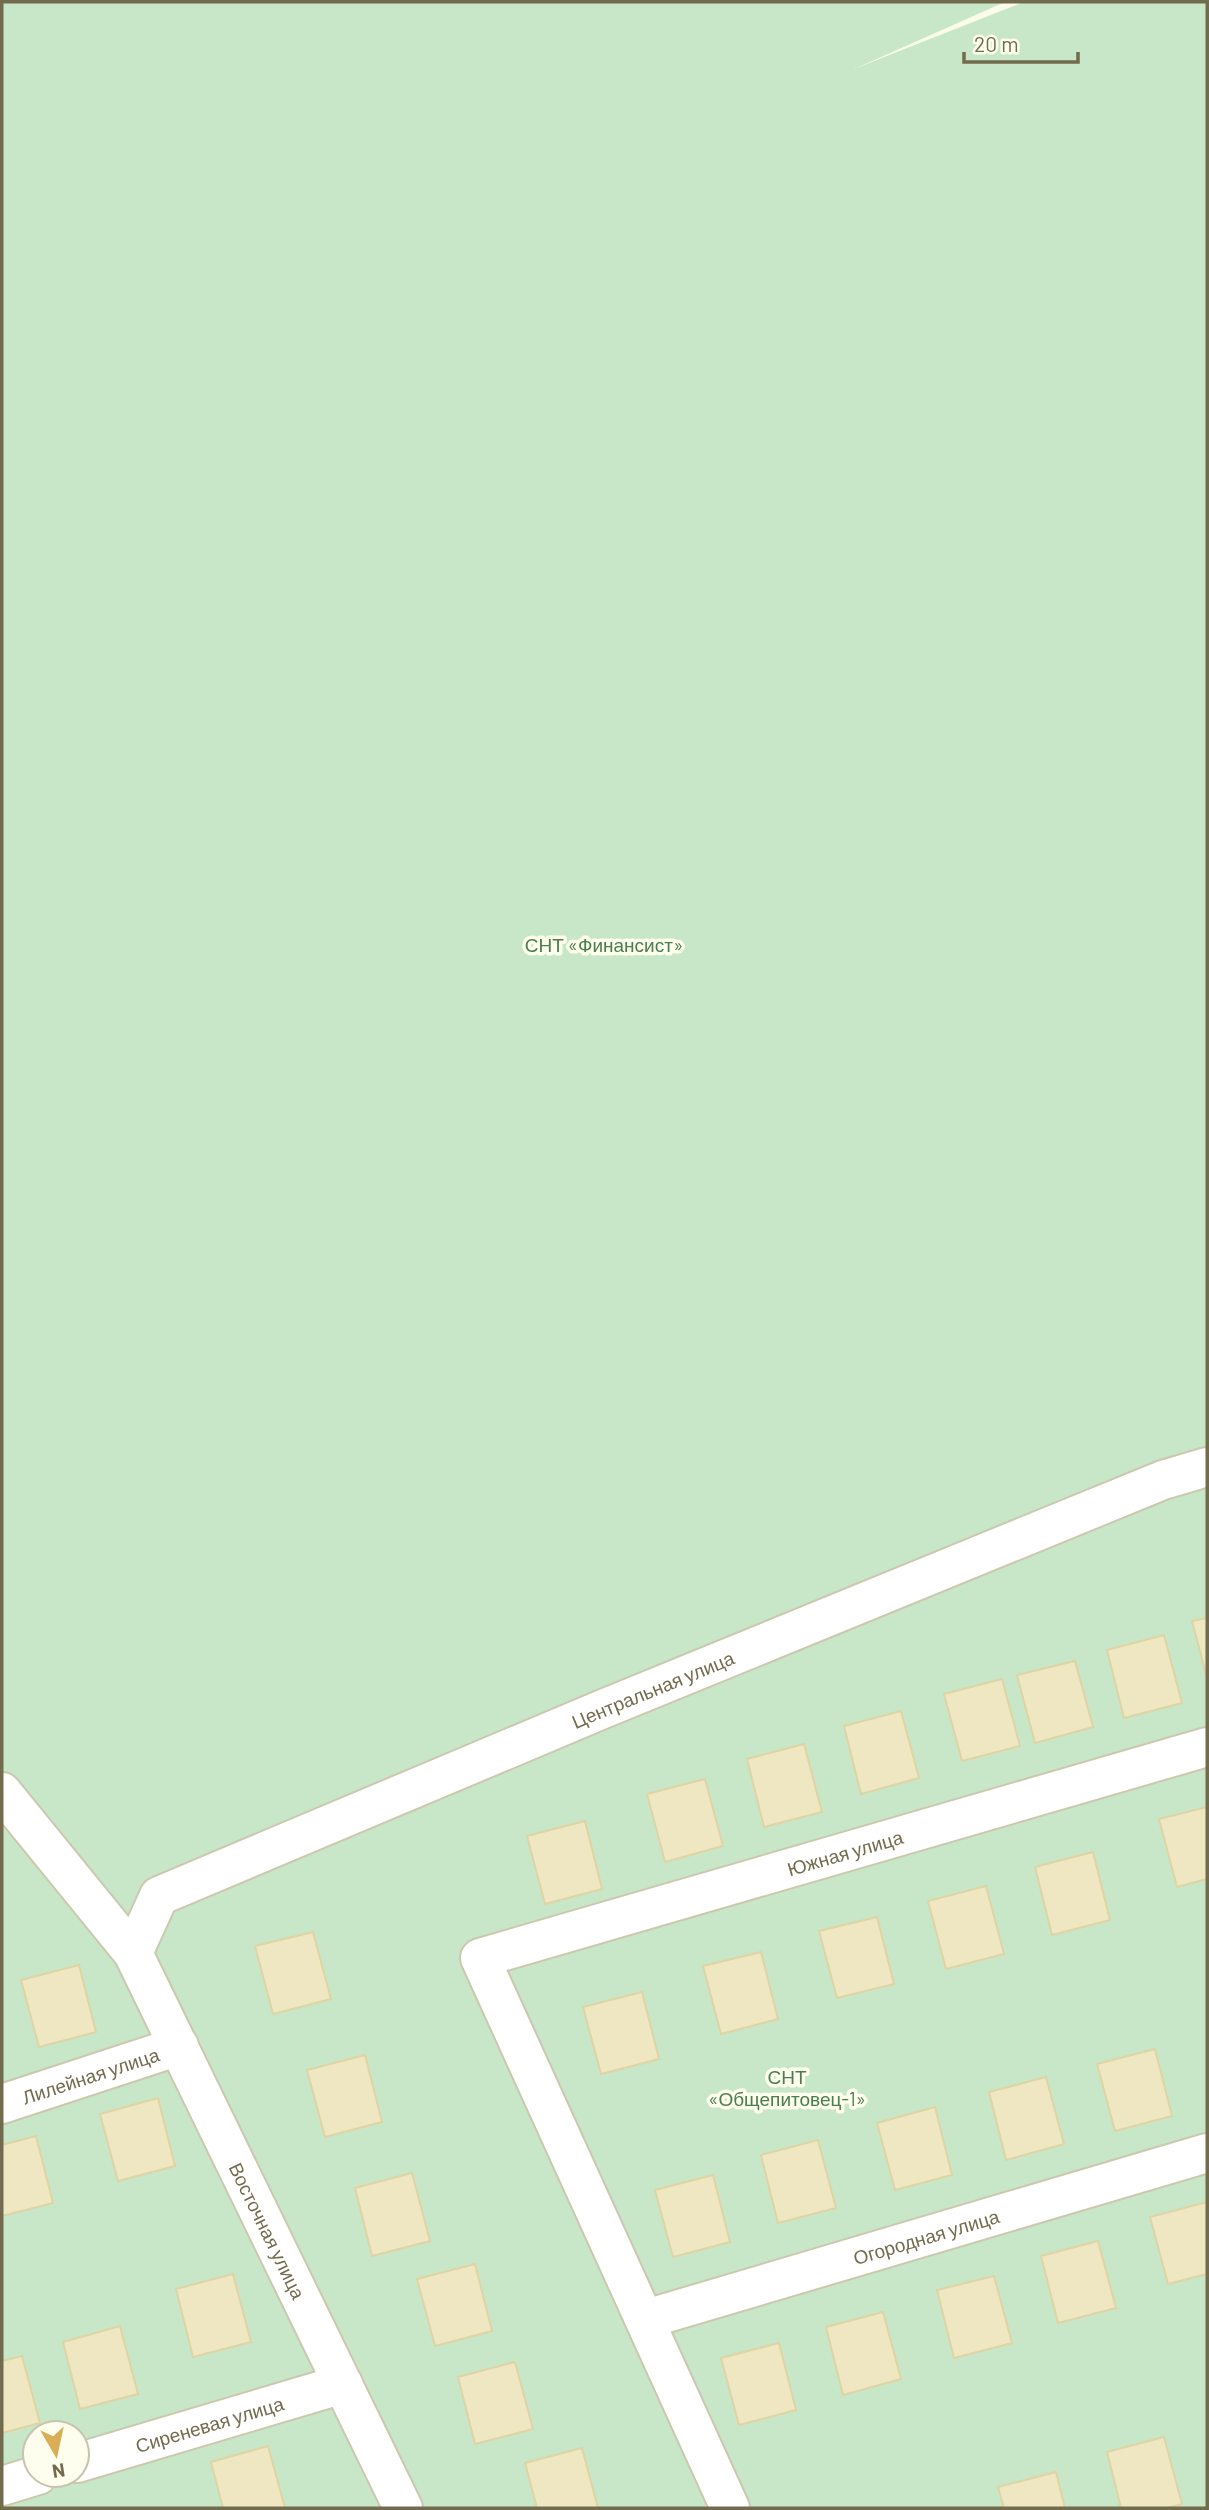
<svg xmlns="http://www.w3.org/2000/svg" width="1209" height="2510" viewBox="0 0 1209 2510" font-family="Barlow,sans-serif">
<style>
.green{fill:#c7e7c8;fill-rule:evenodd}
.building{fill:#eee7c2;stroke:#dfd4a3;stroke-width:2}
.lines{fill:none;stroke-linecap:round;stroke-linejoin:round}
.minor-casing{stroke:#ccc8af;stroke-width:42}
.minor{stroke:#fff;stroke-width:38}
.labels{text-anchor:middle;dominant-baseline:central;stroke-width:7;stroke-linejoin:round;paint-order:stroke}
.park-label{font-size:19px;fill:#4a7d51;stroke:#fdfeee}
.street-label{font-size:19px;fill:#736b4e;stroke:#fdfeee}
</style>
<rect width="100%" height="100%" fill="#fafbe8"/>
<path class="green" d="M2 2H1005L854 69 1024 2H1207V2508H2ZM35 2433H77V2475H35Z"/>
<path class="building" d="M1207 1618V1678L1192 1621Z
M1164 1635 1182 1703 1124 1718 1107 1650Z
M1075 1661 1093 1727 1035 1743 1017 1675Z
M1002 1679 1020 1746 962 1761 944 1694Z
M901 1711 919 1778 861 1794 844 1726Z
M804 1744 822 1812 764 1827 747 1759Z
M705 1779 723 1846 665 1862 647 1794Z
M1207 1807V1879L1177 1887 1159 1819Z
M585 1821 602 1889 545 1904 527 1836Z
M1093 1852 1110 1920 1052 1935 1035 1867Z
M986 1886 1004 1954 946 1969 928 1901Z
M877 1917 894 1984 837 1998 819 1931Z
M313 1932 331 1999 273 2014 255 1946Z
M761 1952 778 2019 721 2034 703 1966Z
M79 1965 96 2032 39 2047 21 1980Z
M642 1992 659 2059 601 2074 583 2007Z
M1155 2049 1172 2116 1115 2131 1097 2064Z
M365 2055 382 2122 325 2137 307 2070Z
M1046 2077 1064 2144 1006 2160 989 2092Z
M158 2098 175 2166 118 2181 100 2114Z
M935 2107 952 2175 895 2190 877 2123Z
M36 2136 53 2203 2 2216V2145Z
M818 2140 836 2208 778 2223 761 2155Z
M412 2173 430 2241 372 2256 355 2188Z
M713 2175 730 2242 673 2257 655 2190Z
M1207 2202V2274L1168 2284 1150 2217Z
M1098 2241 1116 2308 1058 2323 1041 2256Z
M475 2264 492 2331 435 2346 417 2279Z
M233 2274 251 2342 193 2357 176 2289Z
M994 2276 1012 2343 954 2358 937 2290Z
M883 2312 901 2379 843 2395 826 2327Z
M120 2326 138 2394 80 2409 63 2342Z
M779 2343 796 2410 739 2425 721 2358Z
M22 2356 40 2423 2 2433V2361Z
M515 2362 533 2429 475 2444 458 2377Z
M1164 2437 1182 2504 1167 2508H1121L1107 2452Z
M268 2446 285 2508H223L211 2462Z
M582 2448 598 2508H537L525 2463Z
M1056 2472 1065 2508H1004L998 2487Z"/>
<g class="lines">
<g class="minor-casing">
<g id="minor">
<path id="s1" d="M2 1792 133 1953 403 2508"/>
<path id="s2" d="M133 1953 159 1896 603 1709 1163 1480 1207 1467"/>
<path id="s3" d="M2 2104 179 2046"/>
<path id="s4" d="M646 2319 1207 2153"/>
<path id="s5" d="M77 2463 343 2384"/>
<path d="M2 2486 38 2475"/>
<path id="s6" d="M730 2508 480 1958 1207 1747"/>
</g>
</g>
<use href="#minor" class="minor"/>
</g>
<g class="labels">
<g class="park-label">
<text x="604" y="944">СНТ «Финансист»</text>
<text x="787" y="2076">СНТ<tspan x="787" dy="22">«Общепитовец-1»</tspan></text>
</g>
<g class="street-label">
<text stroke="none"><textPath href="#s2" startOffset="598">Центральная улица</textPath></text>
<text stroke="none"><textPath href="#s6" startOffset="984">Южная улица</textPath></text>
<text stroke="none"><textPath href="#s3" startOffset="93">Лилейная улица</textPath></text>
<text stroke="none"><textPath href="#s1" startOffset="516">Восточная улица</textPath></text>
<text stroke="none"><textPath href="#s4" startOffset="292">Огородная улица</textPath></text>
<text stroke="none"><textPath href="#s5" startOffset="138">Сиреневая улица</textPath></text>
</g>
</g>
<rect width="1209" height="2510" fill="none" stroke="#736b4e" stroke-width="7"/>
<g transform="translate(56 2454) rotate(171)"><circle r="33" fill="#fdfeee" stroke="#c6c3ae" stroke-width="2"/>
<path d="M0-5L12 26L0 18L-12 26Z" fill="#daae57"/>
<text y="-10" font-size="19" font-weight="bold" text-anchor="middle" fill="#736b4e">N</text>
</g>
<path d="M964 52v10h114v-10" fill="none" stroke="#736b4e" stroke-width="3.5"/>
<text x="974" y="52" font-size="21" fill="#736b4e" stroke="#fdfeee" stroke-width="5" paint-order="stroke">20 m</text>
</svg>
